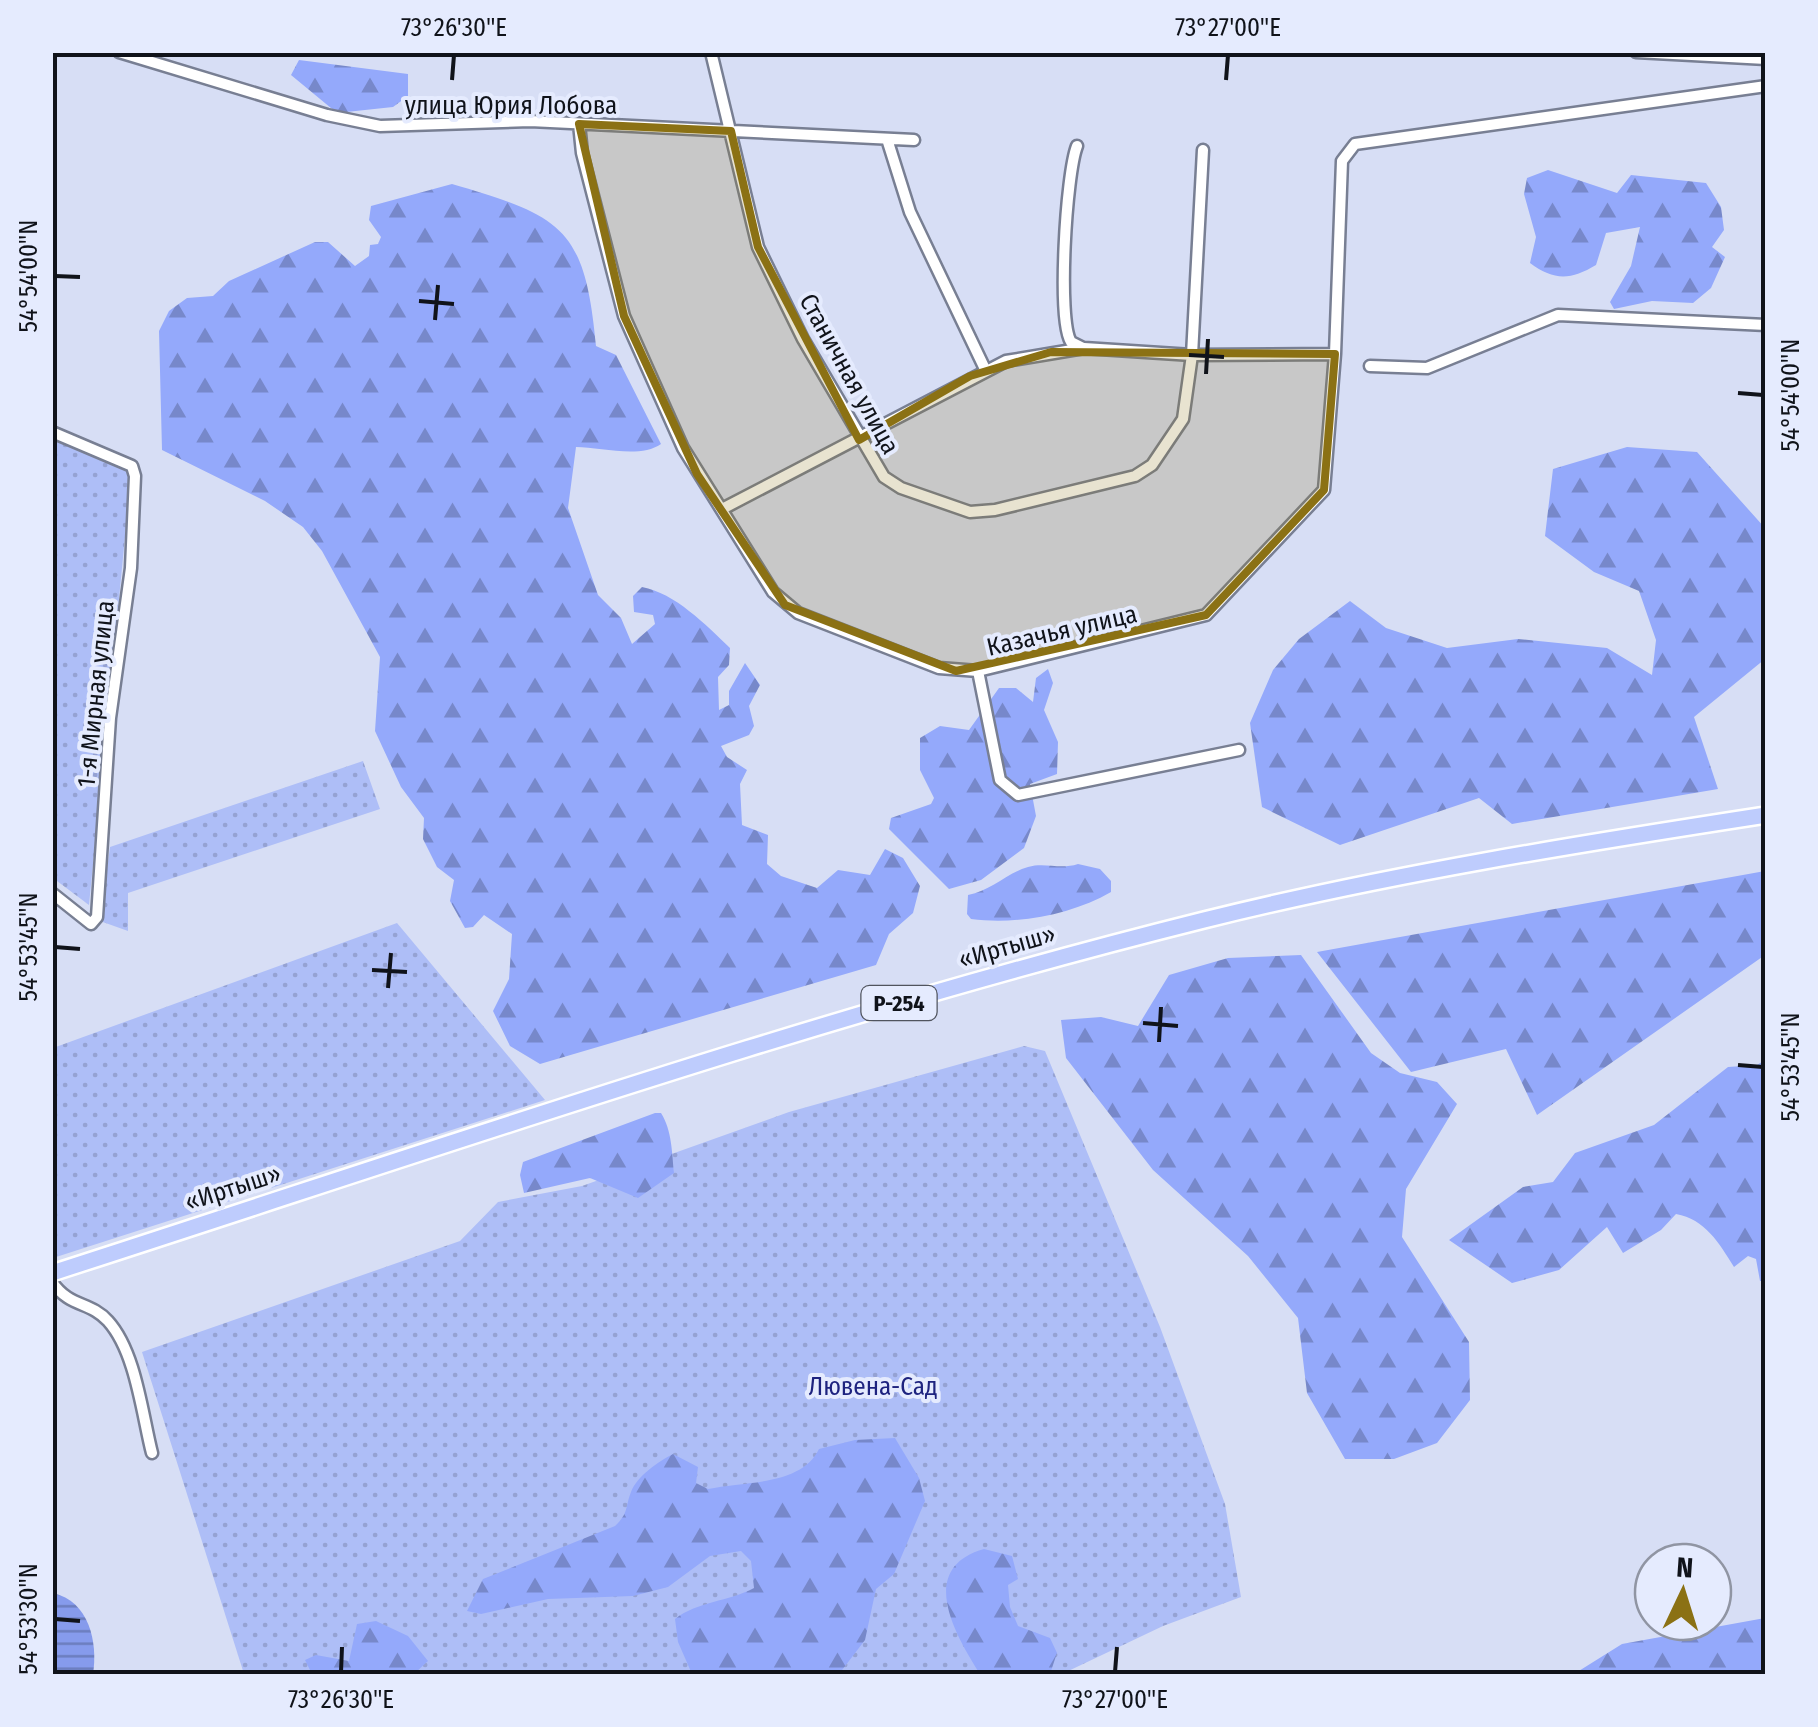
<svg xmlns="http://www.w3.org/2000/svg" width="1818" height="1727" viewBox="0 0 1818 1727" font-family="'Fira Sans Condensed',sans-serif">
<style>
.grass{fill:url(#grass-dots)}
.forest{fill:url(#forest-firs)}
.water{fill:url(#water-rules)}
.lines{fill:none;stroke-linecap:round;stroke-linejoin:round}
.minor-casing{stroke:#787f93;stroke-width:15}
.highway-casing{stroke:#fff;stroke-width:20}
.minor{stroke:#fff;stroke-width:10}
.highway{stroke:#beccfd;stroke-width:15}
.marked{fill:#8b7114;fill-opacity:0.2;stroke:#8b7114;stroke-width:8;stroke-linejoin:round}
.ticks{fill:none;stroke:#10131a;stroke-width:4}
.labels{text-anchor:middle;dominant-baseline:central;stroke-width:8;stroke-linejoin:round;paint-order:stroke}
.shield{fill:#e5ebfe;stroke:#50545e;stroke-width:2.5}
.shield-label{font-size:22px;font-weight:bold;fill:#10131a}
.street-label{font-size:25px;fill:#10131a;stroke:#e5ebfe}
.park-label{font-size:25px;fill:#1e237f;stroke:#e5ebfe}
.neatline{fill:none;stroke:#10131a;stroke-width:4}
.ticks-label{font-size:25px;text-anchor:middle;fill:#10131a}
</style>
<defs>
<pattern id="grass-dots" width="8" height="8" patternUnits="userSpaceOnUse" patternTransform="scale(2.5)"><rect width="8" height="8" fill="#aebef7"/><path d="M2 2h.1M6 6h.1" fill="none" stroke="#95a2d3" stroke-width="1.8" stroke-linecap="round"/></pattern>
<pattern id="forest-firs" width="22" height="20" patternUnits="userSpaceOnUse" patternTransform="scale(2.5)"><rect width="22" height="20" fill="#94a9fb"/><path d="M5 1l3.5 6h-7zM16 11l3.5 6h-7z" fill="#7788ca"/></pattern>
<pattern id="water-rules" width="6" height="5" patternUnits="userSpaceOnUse" patternTransform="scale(2.5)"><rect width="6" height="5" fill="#869bec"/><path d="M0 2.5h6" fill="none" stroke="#6c7dbe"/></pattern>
</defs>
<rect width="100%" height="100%" fill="#d7def5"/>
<path class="grass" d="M52 437 128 472 130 486 89 905 53 878Z
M363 761 380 809 128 893V931L100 921 110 847Z
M397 923 545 1100 53 1258V1048Z
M1024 1046 1045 1051 1160 1327 1225 1504 1241 1597 1163 1626 1062 1674H244L142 1352 460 1241 498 1202 582 1186 789 1112Z"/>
<path class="forest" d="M299 60 408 74V96L393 107 337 113 291 75Z
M1548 170 1617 193 1631 175 1706 183 1721 207 1724 230 1712 247 1725 257 1711 288 1693 303 1652 301 1614 309 1610 302 1631 266 1640 227 1606 233 1596 265C1571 280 1554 281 1530 263L1536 237 1524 194 1527 178Z
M452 184C562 216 585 227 596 346L616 355 661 444C640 459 600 447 576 447L568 508 598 595 621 618 632 644 655 624 653 615 634 612 633 596 642 587C675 593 706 625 730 648L729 665 718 677 719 710 729 705V691L745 663 760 685 749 706 754 726 749 735 721 746 727 757 747 770 740 784 742 825 768 835 767 864 781 876 817 888 838 870 870 875 885 849 903 858 920 886 913 913 889 934 876 965 540 1064 510 1046 493 1011 509 979 512 934 484 915 473 927 465 928 450 901 454 880 437 867 423 839 424 818 401 787 375 731 380 657 322 551 303 527 265 501 162 450 159 331 169 311 187 298 213 296 229 281 315 242H328L355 266 369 256 370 245 378 244 381 237 369 220 371 206Z
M1627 447 1697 452 1765 528V659L1694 717 1718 789 1512 824 1479 798 1340 845 1262 807 1250 723 1273 670 1299 639 1350 601 1386 628 1447 648 1518 639 1607 648 1652 675 1656 640 1639 591 1594 572 1545 536 1553 469Z
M1048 669 1053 683 1044 710 1058 742 1057 774 1030 784 1036 816 1024 848 981 880 949 889 889 829 891 818 931 804 934 798 920 770V738L940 726 969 730 999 688H1016L1033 702 1036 678Z
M1078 864 1100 869 1111 881V892C1071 915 1017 925 971 919L967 914 968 895C991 891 1007 873 1028 867 1045 862 1060 870 1078 864Z
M1765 871V955L1537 1115 1506 1049 1411 1072 1317 952Z
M1301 955 1371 1053 1400 1073 1437 1082 1457 1104 1406 1189 1402 1237 1469 1342 1470 1400 1437 1443 1394 1459H1345L1307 1393 1298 1318 1248 1256 1153 1170 1066 1058 1061 1020 1101 1017 1138 1026 1169 975 1228 958Z
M1765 1060V1281H1760L1756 1259 1748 1256 1734 1267C1719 1243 1705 1219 1676 1214L1661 1230 1623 1253 1607 1227 1559 1270 1512 1283 1449 1240 1523 1187 1553 1182 1575 1153 1654 1125 1728 1067 1757 1065Z
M655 1113H661C672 1130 672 1153 674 1173L638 1198 590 1178 524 1193 520 1175 523 1162Z
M895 1438 919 1478 925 1501 894 1574 876 1589 865 1640 839 1674H692L678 1642 675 1619C698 1601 728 1602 754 1588L751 1561 741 1551 710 1556 668 1587 633 1596 548 1599 481 1614 467 1611 483 1579 615 1526C629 1513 625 1507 631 1492 637 1476 659 1461 673 1454L698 1467 696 1483 708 1489C745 1481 801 1486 819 1449L855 1440Z
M984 1549 1012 1556 1018 1579 1008 1585 1010 1607 1018 1626 1050 1638 1057 1653 1050 1674H980C954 1633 917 1568 984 1549Z
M1765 1618V1674H1574L1622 1644Z
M376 1621 408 1636 428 1661 414 1674H312L305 1660 316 1655 349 1661 357 1624Z"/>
<path class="water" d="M53 1593C89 1601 98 1642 93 1674H53Z"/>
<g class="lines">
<g class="minor-casing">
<path id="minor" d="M119 52 327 115 380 126 530 121 914 140
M711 52 758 247 803 339 884 477 901 488 970 512 995 510 1135 476 1152 465 1183 419 1192 355 1203 150
M1636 52 1766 59
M579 124 582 153 624 316 683 448 773 592 798 613 939 668 978 671 1206 615 1324 490 1335 354 1342 161 1355 144 1766 86
M887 139 910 212 985 369
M1077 146C1066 174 1057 320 1071 342L1083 348
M1370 366 1427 368 1558 315 1766 325
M52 432 132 466 135 476 131 568 110 718 97 917 91 924 52 893
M724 508 1006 361 1084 348 1192 355 1335 354
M978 671 1000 780 1018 795 1239 750
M52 1282C70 1308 90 1301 108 1321 136 1352 142 1414 152 1453"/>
</g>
<g class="highway-casing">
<path id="highway" d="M52 1273C434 1150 815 1017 1204 920 1389 874 1578 844 1766 815"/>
</g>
<use href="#minor" class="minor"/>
<use href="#highway" class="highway"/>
</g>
<path class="marked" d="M579 124 731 131 758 247 859 440 970 376 1051 352 1335 354 1324 490 1206 615 956 671 785 605 697 474 624 316Z"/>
<path class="ticks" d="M452 80 454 55M1226 80 1228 55M55 276 80 277M419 301 454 304M435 320 438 285M1189 355 1224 357M1206 374 1208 339M1738 393 1763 395M55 947 80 949M372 970 407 972M388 988 391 953M1143 1023 1178 1026M1159 1042 1161 1007M1738 1065 1763 1067M55 1619 80 1621M341 1672 342 1647M1115 1672 1117 1647"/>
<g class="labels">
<rect class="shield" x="861.5" y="986" width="75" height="34" rx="8"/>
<g class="shield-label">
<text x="899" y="1003">Р-254</text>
</g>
<g class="street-label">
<text x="511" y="106">улица Юрия Лобова</text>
<text transform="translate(849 374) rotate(61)">Станичная улица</text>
<text transform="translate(1062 631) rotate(-13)">Казачья улица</text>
<text transform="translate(96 694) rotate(-84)">1-я Мирная улица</text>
<text transform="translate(1007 947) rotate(-16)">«Иртыш»</text>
<text transform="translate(233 1188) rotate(-18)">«Иртыш»</text>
</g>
<g class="park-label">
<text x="873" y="1387">Лювена-Сад</text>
</g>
</g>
<rect width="1818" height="1727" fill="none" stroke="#e5ebfe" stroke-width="110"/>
<g transform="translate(1683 1592) rotate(4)"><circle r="48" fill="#e5ebfe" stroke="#9095a3" stroke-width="2.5"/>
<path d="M0-8L18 38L0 25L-18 38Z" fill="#8b7114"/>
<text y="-15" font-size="28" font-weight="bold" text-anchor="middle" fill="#10131a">N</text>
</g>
<rect x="55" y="55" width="1708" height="1617" class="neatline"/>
<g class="ticks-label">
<text x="454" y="36">73°26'30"E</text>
<text x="1228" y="36">73°27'00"E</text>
<text transform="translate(28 276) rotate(-90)" y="9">54°54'00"N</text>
<text transform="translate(1790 395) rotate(-90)" y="9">54°54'00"N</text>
<text transform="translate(28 947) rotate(-90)" y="9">54°53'45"N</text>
<text transform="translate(1790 1067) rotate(-90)" y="9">54°53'45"N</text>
<text transform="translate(28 1619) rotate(-90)" y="9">54°53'30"N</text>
<text x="341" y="1708">73°26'30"E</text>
<text x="1115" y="1708">73°27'00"E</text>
</g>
</svg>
